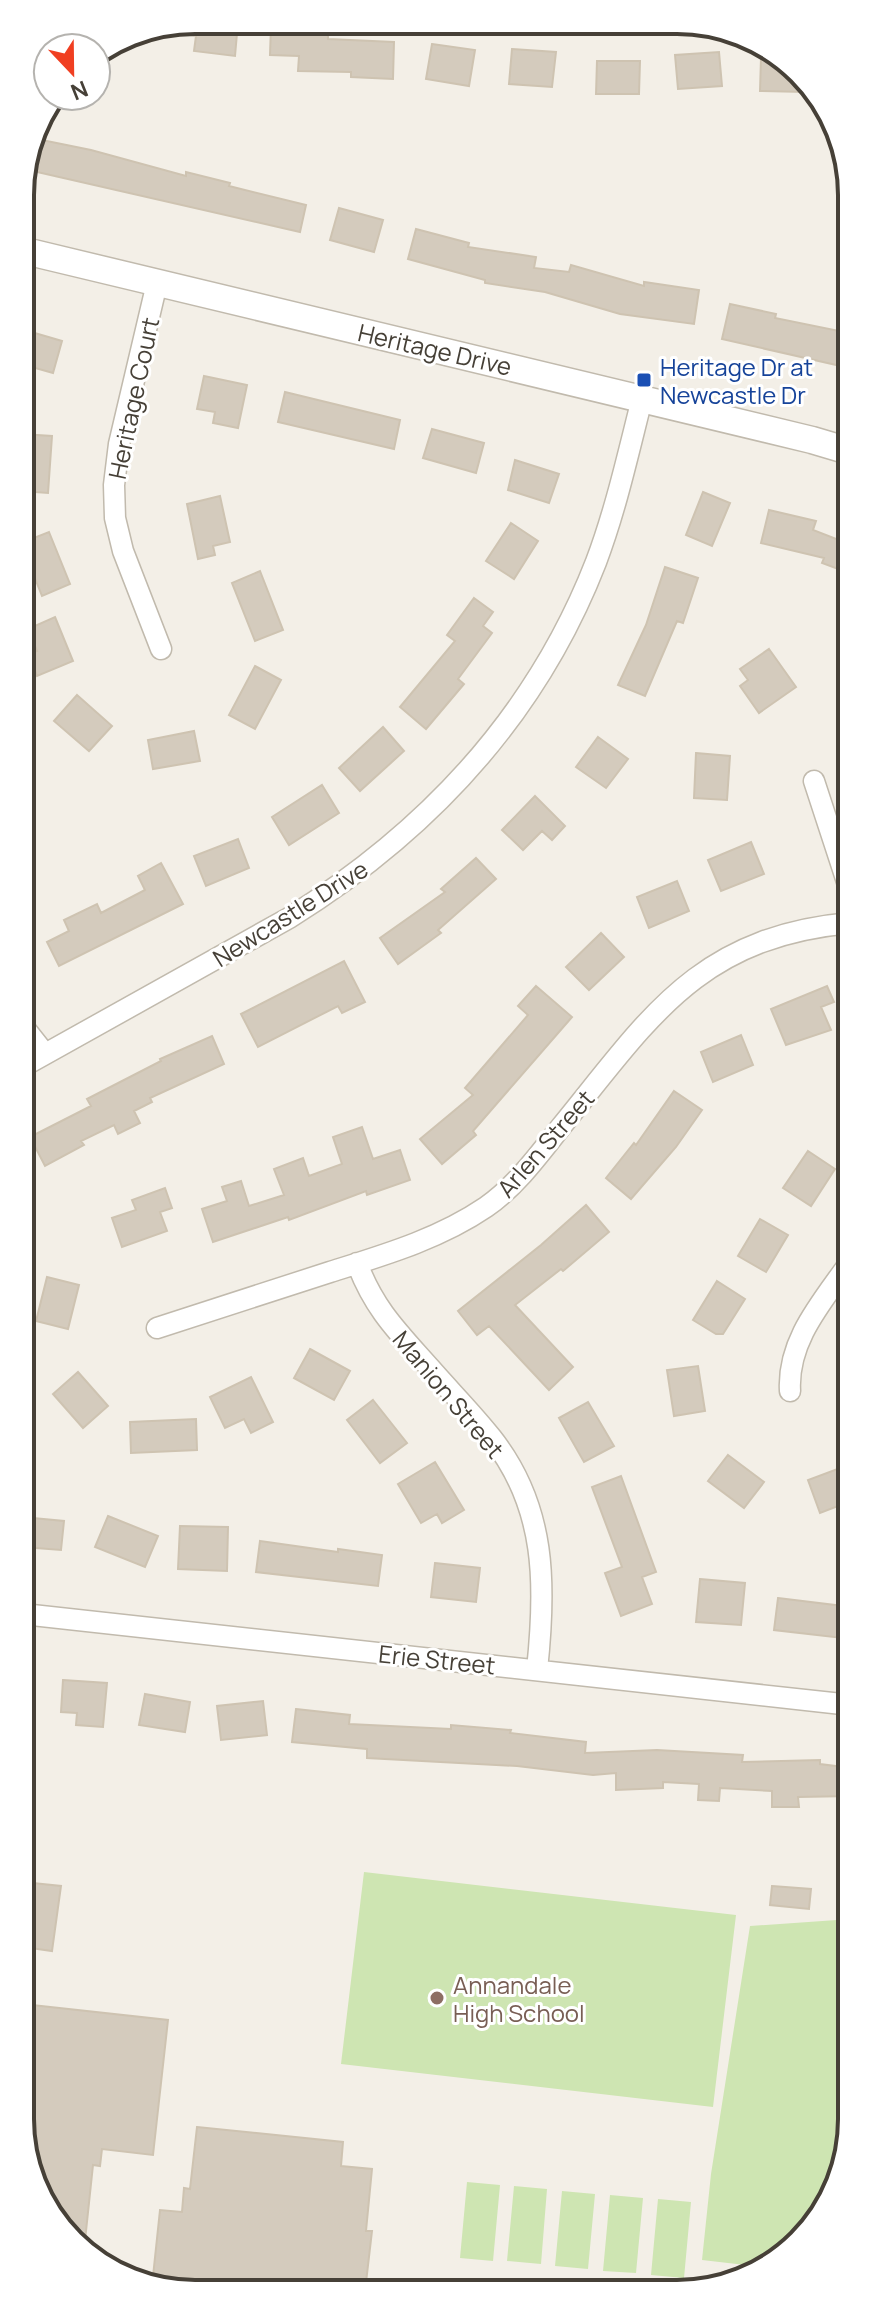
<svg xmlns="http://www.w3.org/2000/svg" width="872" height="2314" viewBox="0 0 872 2314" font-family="Manrope,sans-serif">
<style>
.garden{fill:#cee5b2}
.building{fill:#d4cbbd;stroke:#cec3b1;stroke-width:2}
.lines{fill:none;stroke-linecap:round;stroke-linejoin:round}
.minor-casing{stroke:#c1baad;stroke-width:23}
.tertiary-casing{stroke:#c1baad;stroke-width:29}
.minor{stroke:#fff;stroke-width:20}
.tertiary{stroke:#fff;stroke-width:26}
.transit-dot{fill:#1a4fb4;stroke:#fff;stroke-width:3}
.education-dot{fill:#8d6e63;stroke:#fff;stroke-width:3}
.labels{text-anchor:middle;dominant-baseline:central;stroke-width:6;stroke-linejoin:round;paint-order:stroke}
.street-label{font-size:24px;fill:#464037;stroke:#fff}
.transit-label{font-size:24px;fill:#164399;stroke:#fff;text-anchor:start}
.education-label{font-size:24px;fill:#785e54;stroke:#fff;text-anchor:start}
.rim{fill:none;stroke:#464037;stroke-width:4}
</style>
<rect width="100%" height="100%" fill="#f3efe7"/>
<path class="garden" d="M364 1872 736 1915 713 2107 341 2064Z
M851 1919 852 2130 809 2234 754 2266 702 2260 711 2174 750 1926Z
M467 2182 500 2185 493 2261 460 2258Z
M514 2186 547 2189 541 2264 507 2261Z
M562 2191 595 2194 588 2269 555 2266Z
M610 2195 643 2198 636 2273 603 2271Z
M658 2199 691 2202 684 2278 651 2275Z"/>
<path class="building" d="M195 20 238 22 235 56 194 51 196 36 159 29Z
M271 25 328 26V39L394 42 393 79 351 77V72L298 71 299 56 270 55Z
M432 44 475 50 469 86 426 79Z
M512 49 556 52 552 87 509 84Z
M719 52 722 86 678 89 675 55Z
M761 58 777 59 800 71 805 79V92L760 91Z
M597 61H640L639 94H596Z
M32 138 91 150 186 176V172L230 183 229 186 306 205 300 232 24 169Z
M339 208 383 220 374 252 330 240Z
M416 229 469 243 468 247 536 257 534 268 569 272 571 265 644 286V282L699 290 694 324 620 314 545 292 485 283V280L408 259Z
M730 304 776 314 775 318 849 333 845 367 722 339Z
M21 329 62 341 53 373 21 364Z
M204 376 247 385 238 428 213 423 215 412 197 409Z
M285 392 400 420 394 449 278 422Z
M432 429 484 443 476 473 423 458Z
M21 434 52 436 48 493 21 491Z
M515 460 559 474 549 503 508 490Z
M703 492 730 503 712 546 686 535Z
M220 496 230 542 213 546 215 555 198 559 187 504Z
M769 510 816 521 813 530 849 544V573L822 563 824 558 761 543Z
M511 523 538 541 514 579 486 561Z
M49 532 70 584 42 596 21 543Z
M665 567 698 578 683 623 677 621 645 696 618 685 646 625Z
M260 571 283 630 255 641 232 583Z
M474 598 493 612 483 626 492 633 458 679 464 684 426 729 400 707 455 641 447 635Z
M55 617 73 661 37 676 29 654 37 651 28 629Z
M769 649 796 687 759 713 740 686 748 680 740 669Z
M255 666 281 680 255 729 229 715Z
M77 695 112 726 89 751 54 721Z
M383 727 404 751 360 791 339 768Z
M194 731 200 761 153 769 148 740Z
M598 737 628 759 606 788 576 767Z
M696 753 730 756 727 800 694 798Z
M322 785 339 813 289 845 272 817Z
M535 796 565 826 552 840 542 831 523 850 502 830Z
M238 839 249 868 206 886 194 856Z
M751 842 764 874 721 891 708 860Z
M476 858 496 879 438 930 441 933 398 964 380 938 445 892 441 889Z
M161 863 183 904 59 966 47 942 69 931 64 920 97 904 101 913 145 890 138 876Z
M677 881 689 911 649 928 637 897Z
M601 933 624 957 589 990 566 967Z
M344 961 365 1002 342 1013 338 1006 258 1047 241 1014Z
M536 986 572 1017 473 1131 476 1135 442 1164 420 1139 473 1095 465 1088 528 1015 518 1006Z
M827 986 834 1002 821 1007 831 1030 786 1045 771 1009Z
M741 1035 753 1065 713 1082 701 1052Z
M212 1036 224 1064 150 1098 152 1102 134 1111 140 1123 118 1134 114 1125 81 1141 84 1145 45 1166 30 1137 91 1106 87 1099 161 1061 160 1059Z
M674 1091 702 1110 676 1147 631 1199 606 1178 634 1143 636 1145Z
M362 1127 373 1159 400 1150 410 1180 367 1195 366 1191 289 1220 288 1217 213 1242 202 1209 227 1201 222 1187 241 1181 249 1206 284 1195 274 1169 303 1158 309 1176 342 1164 333 1137Z
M808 1151 835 1169 811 1206 783 1188Z
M165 1188 172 1208 160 1212 167 1231 122 1247 112 1218 136 1210 132 1200Z
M586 1205 609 1232 563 1271 561 1269 515 1305 573 1367 549 1390 489 1326 477 1335 458 1311 541 1245Z
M760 1219 788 1235 766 1272 738 1256Z
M47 1277 79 1285 68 1329 36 1321Z
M717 1281 745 1299 723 1334H716L693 1320Z
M310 1349 350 1371 334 1400 294 1378Z
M698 1366 705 1411 674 1416 667 1370Z
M78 1372 108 1406 83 1428 53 1394Z
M251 1377 273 1422 251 1433 244 1419 225 1428 210 1397Z
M373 1400 407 1443 380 1463 347 1420Z
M588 1402 614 1446 584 1462 559 1418Z
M196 1419 197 1450 131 1453 130 1422Z
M728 1455 764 1482 744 1508 708 1481Z
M435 1462 464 1510 442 1523 437 1514 421 1523 398 1484Z
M851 1464V1501L820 1513 808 1480Z
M621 1476 656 1572 642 1577 652 1604 621 1616 605 1573 622 1567 592 1487Z
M108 1516 158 1536 145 1567 95 1547Z
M22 1517 64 1521 61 1550 23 1547Z
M180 1526 228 1527 227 1571 178 1569Z
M260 1541 338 1552V1549L382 1555 378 1586 256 1572Z
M435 1563 480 1568 476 1602 431 1597Z
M700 1579 745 1583 741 1625 696 1622Z
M778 1598 851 1607V1639L774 1630Z
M63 1680 107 1683 103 1727 76 1725 77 1713 61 1712Z
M145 1694 190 1702 185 1732 139 1725Z
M263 1701 267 1735 221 1740 217 1706Z
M296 1709 350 1715 349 1724 451 1729V1725L511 1730 510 1733 586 1742 585 1753 657 1750 743 1755 742 1762 820 1760V1764L851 1768V1796L798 1797 799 1807H772V1791L720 1788 719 1801 698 1800 699 1784 663 1782V1788L616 1790V1773L593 1775 517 1766 367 1758V1749L292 1742Z
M23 1882 61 1886 52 1951 23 1947Z
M772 1886 811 1889 809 1909 770 1905Z
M23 2004 168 2020 153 2155 102 2149 100 2166 93 2165 84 2250 72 2243 23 2154Z
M197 2127 343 2142 341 2166 372 2169 366 2231H372L365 2291H161L152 2286 160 2210 182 2212 184 2188 190 2189Z"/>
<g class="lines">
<g class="minor-casing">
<path id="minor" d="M157 283 119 444 114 485 115 518 123 551 161 649
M814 781 850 891
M22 1025 45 1054
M22 1067 289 918C427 832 536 716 596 562 616 509 628 454 642 399
M357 1263C374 1309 398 1332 430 1368 450 1391 472 1413 491 1437 547 1507 546 1586 537 1670
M157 1328C215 1309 273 1291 330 1272 384 1255 439 1239 486 1207 515 1187 538 1156 560 1128 649 1019 697 937 850 923
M790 1391C787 1340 823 1301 850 1262
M23 1614 851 1705"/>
</g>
<g class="tertiary-casing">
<path id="tertiary" d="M21 250 812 440 849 451"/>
</g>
<use href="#minor" class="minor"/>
<use href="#tertiary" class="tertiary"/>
</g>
<rect class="transit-dot" x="636" y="372" width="16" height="16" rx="4"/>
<circle class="education-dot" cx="437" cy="1998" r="8"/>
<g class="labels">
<g class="street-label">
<text transform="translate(435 349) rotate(13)">Heritage Drive</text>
<text transform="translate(133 398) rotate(-78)">Heritage Court</text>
<text transform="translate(290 913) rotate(-32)">Newcastle Drive</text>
<text transform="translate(545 1143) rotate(-49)">Arlen Street</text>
<text transform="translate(449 1394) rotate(50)">Manion Street</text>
<text transform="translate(437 1659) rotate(6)">Erie Street</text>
</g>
<g class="transit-label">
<text x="660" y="366">Heritage Dr at<tspan x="660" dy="28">Newcastle Dr</tspan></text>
</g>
<g class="education-label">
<text x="453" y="1984">Annandale<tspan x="453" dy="28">High School</tspan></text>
</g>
</g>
<path d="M0 0H872V2314H0ZM195 34H677A161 161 0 0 1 838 195V2119A161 161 0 0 1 677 2280H195A161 161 0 0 1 34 2119V195A161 161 0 0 1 195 34Z" fill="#fff" fill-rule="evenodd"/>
<path class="rim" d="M195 34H677A161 161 0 0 1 838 195V2119A161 161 0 0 1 677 2280H195A161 161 0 0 1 34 2119V195A161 161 0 0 1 195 34Z"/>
<g transform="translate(72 72) rotate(158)"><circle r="38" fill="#ffffff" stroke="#b5b3af" stroke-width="2"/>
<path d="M0-6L14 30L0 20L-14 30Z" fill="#f03f21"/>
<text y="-12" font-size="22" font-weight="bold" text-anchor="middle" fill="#464037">N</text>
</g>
</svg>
